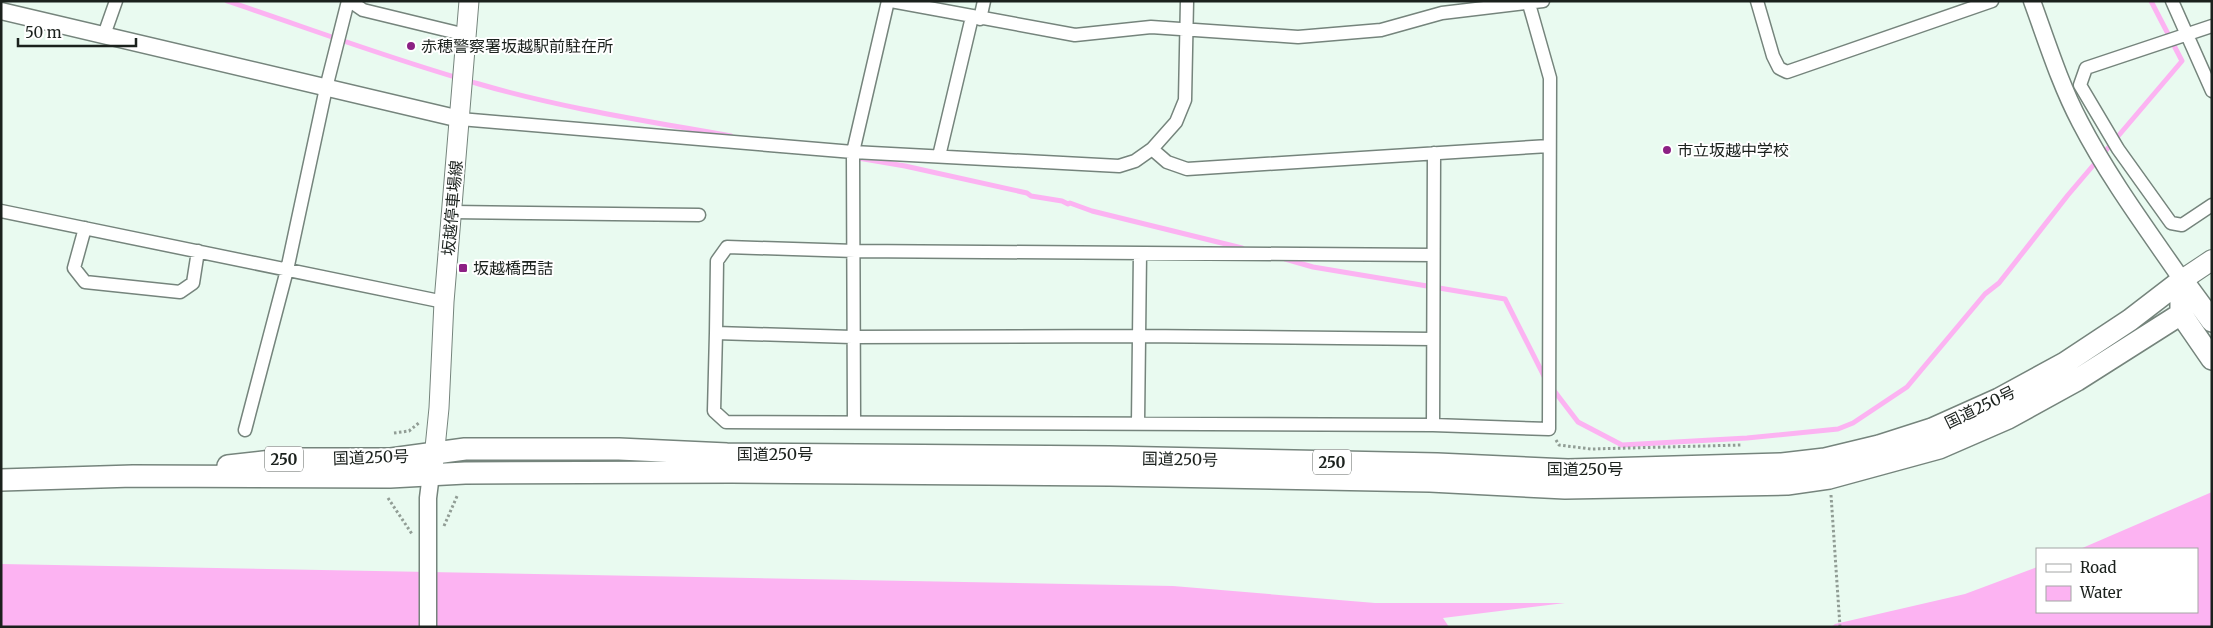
<svg xmlns="http://www.w3.org/2000/svg" width="2213" height="628" viewBox="0 0 2213 628" font-family="Merriweather,'Noto Sans JP',serif">
<style>
.water{fill:#fcb3f2}
.lines{fill:none;stroke-linecap:round;stroke-linejoin:round}
.stream{stroke:#fcb3f2;stroke-width:5}
.minor-casing{stroke:#75847c;stroke-width:15}
.tertiary-casing{stroke:#75847c;stroke-width:19}
.secondary-casing{stroke:#75847c;stroke-width:21}
.primary-casing{stroke:#75847c;stroke-width:22}
.trunk-casing{stroke:#75847c;stroke-width:24}
.path{stroke:#919d95;stroke-width:3;stroke-dasharray:2.5 2.5;stroke-linecap:butt}
.minor{stroke:#fff;stroke-width:12}
.tertiary{stroke:#fff;stroke-width:16}
.secondary{stroke:#fff;stroke-width:19}
.primary{stroke:#fff;stroke-width:20}
.trunk{stroke:#fff;stroke-width:21}
.poi-dot{fill:#8c2084;stroke:#fff;stroke-width:2}
.labels{text-anchor:middle;dominant-baseline:central;stroke-width:4;stroke-linejoin:round;paint-order:stroke}
.shield{fill:#fff;stroke:#5f6461;stroke-width:1}
.shield-label{font-size:15px;font-weight:bold;fill:#1b211d}
.poi-label{font-size:16px;fill:#1b211d;stroke:#fff;text-anchor:start}
.street-label{font-size:16px;fill:#1b211d;stroke:#fff}
</style>
<rect width="100%" height="100%" fill="#e9faf0"/>
<path class="water" d="M2212 492V627H1831L1835 624 1965 594 2037 567V612H2197V549H2080Z
M1 564 1173 586 1375 603H1565L1443 618 1449 627H1Z"/>
<g class="lines">
<path class="stream" d="M227 1C311 29 393 60 479 84 561 108 647 121 731 136
M858 158 905 166 1027 193 1031 196 1062 201 1068 204 1070 203 1092 211 1242 248
M1285 259 1313 267 1505 299 1546 380
M1552 388 1578 422 1622 445 1747 438 1838 429 1853 423 1907 387 1985 294 1999 283 2068 195 2182 61 2151 1"/>
<g class="minor-casing">
<path id="minor" d="M350 1 363 10 466 35
M891 1 1075 35 1151 27 1298 37 1381 30 1442 13 1543 1
M1757 1 1773 56 1779 68 1787 72 1992 1
M2172 1 2212 91
M980 19 984 1
M2212 26 2086 68 2080 85 2118 149 2171 223 2182 225 2212 205
M104 35 116 1
M460 119 853 152 1119 166 1135 161 1152 149 1176 122 1185 100 1187 1
M1152 149 1167 162 1187 169 1549 146
M939 156 972 17
M1 211 444 302
M452 212 699 215
M85 228 74 268 85 282 180 292 193 283 198 251
M716 333 714 411 726 422 1433 425 1434 153
M1432 339 1139 336 852 337 716 333 717 261 727 247 855 251 1433 255
M854 421 853 152 888 1
M1138 423 1140 253
M1433 425 1549 429 1550 78 1529 4
M245 430 287 270 326 88 348 1"/>
</g>
<g class="tertiary-casing">
<path id="tertiary" d="M2032 1C2047 42 2060 84 2080 122 2109 178 2147 229 2182 280
M1 11 460 119
M428 627V498L431 474"/>
</g>
<g class="secondary-casing">
<path id="secondary" d="M433 468 439 408 444 302 469 1"/>
</g>
<g class="primary-casing">
<path id="primary" d="M2182 280 2212 260"/>
</g>
<g class="trunk-casing">
<path id="trunk" d="M2182 280 2212 321
M2181 301V314L2212 359
M228 466 288 459H391L465 449H619L727 454 1110 457 1437 464 1568 470 1782 464 1825 459 1879 446 1932 429 1999 399 2065 363 2130 320 2182 280
M1 480 133 476 390 477 465 473 732 472 1110 475 1430 481 1565 488 1787 484 1829 478 1939 448 2008 418 2077 380 2181 314"/>
</g>
<path class="path" d="M394 433 409 431 420 422
M1556 440 1559 445 1591 449 1741 445
M1831 495 1840 627
M388 498 412 534
M444 526 458 494"/>
<use href="#minor" class="minor"/>
<use href="#tertiary" class="tertiary"/>
<use href="#secondary" class="secondary"/>
<use href="#primary" class="primary"/>
<use href="#trunk" class="trunk"/>
</g>
<g class="poi-dot">
<circle cx="411" cy="46" r="5"/>
<circle cx="1667" cy="150" r="5"/>
<rect x="458" y="263" width="10" height="10" rx="2.5"/>
</g>
<g class="labels">
<g class="shield">
<rect x="265" y="446.5" width="38" height="25" rx="4"/>
<rect x="1313" y="449.5" width="38" height="25" rx="4"/>
</g>
<g class="shield-label">
<text x="284" y="459">250</text>
<text x="1332" y="462">250</text>
</g>
<g class="poi-label">
<text x="421" y="46">赤穂警察署坂越駅前駐在所</text>
<text x="1677" y="150">市立坂越中学校</text>
<text x="473" y="268">坂越橋西詰</text>
</g>
<g class="street-label">
<text transform="translate(452 208) rotate(-85)">坂越停車場線</text>
<text transform="translate(1980 407) rotate(-26)">国道250号</text>
<text x="775" y="454">国道250号</text>
<text transform="translate(371 457) rotate(-2)">国道250号</text>
<text transform="translate(1180 459) rotate(1)">国道250号</text>
<text x="1585" y="469">国道250号</text>
</g>
</g>
<rect width="2213" height="628" fill="none" stroke="#1b211d" stroke-width="5"/>
<rect x="2036" y="548" width="162" height="65" fill="#ffffff" stroke="#a4a6a5"/>
<rect x="2046" y="564" width="25" height="8" fill="#ffffff" stroke="#a4a6a5"/>
<text x="2080" y="573" font-size="15" fill="#1b211d">Road</text>
<rect x="2046" y="586" width="25" height="15" fill="#fcb3f2" stroke="#a4a6a5"/>
<text x="2080" y="598" font-size="15" fill="#1b211d">Water</text>
<path d="M18 38v8h118v-8" fill="none" stroke="#1b211d" stroke-width="2.5"/>
<text x="25" y="38" font-size="15" fill="#1b211d" stroke="#ffffff" stroke-width="4" paint-order="stroke">50 m</text>
</svg>
